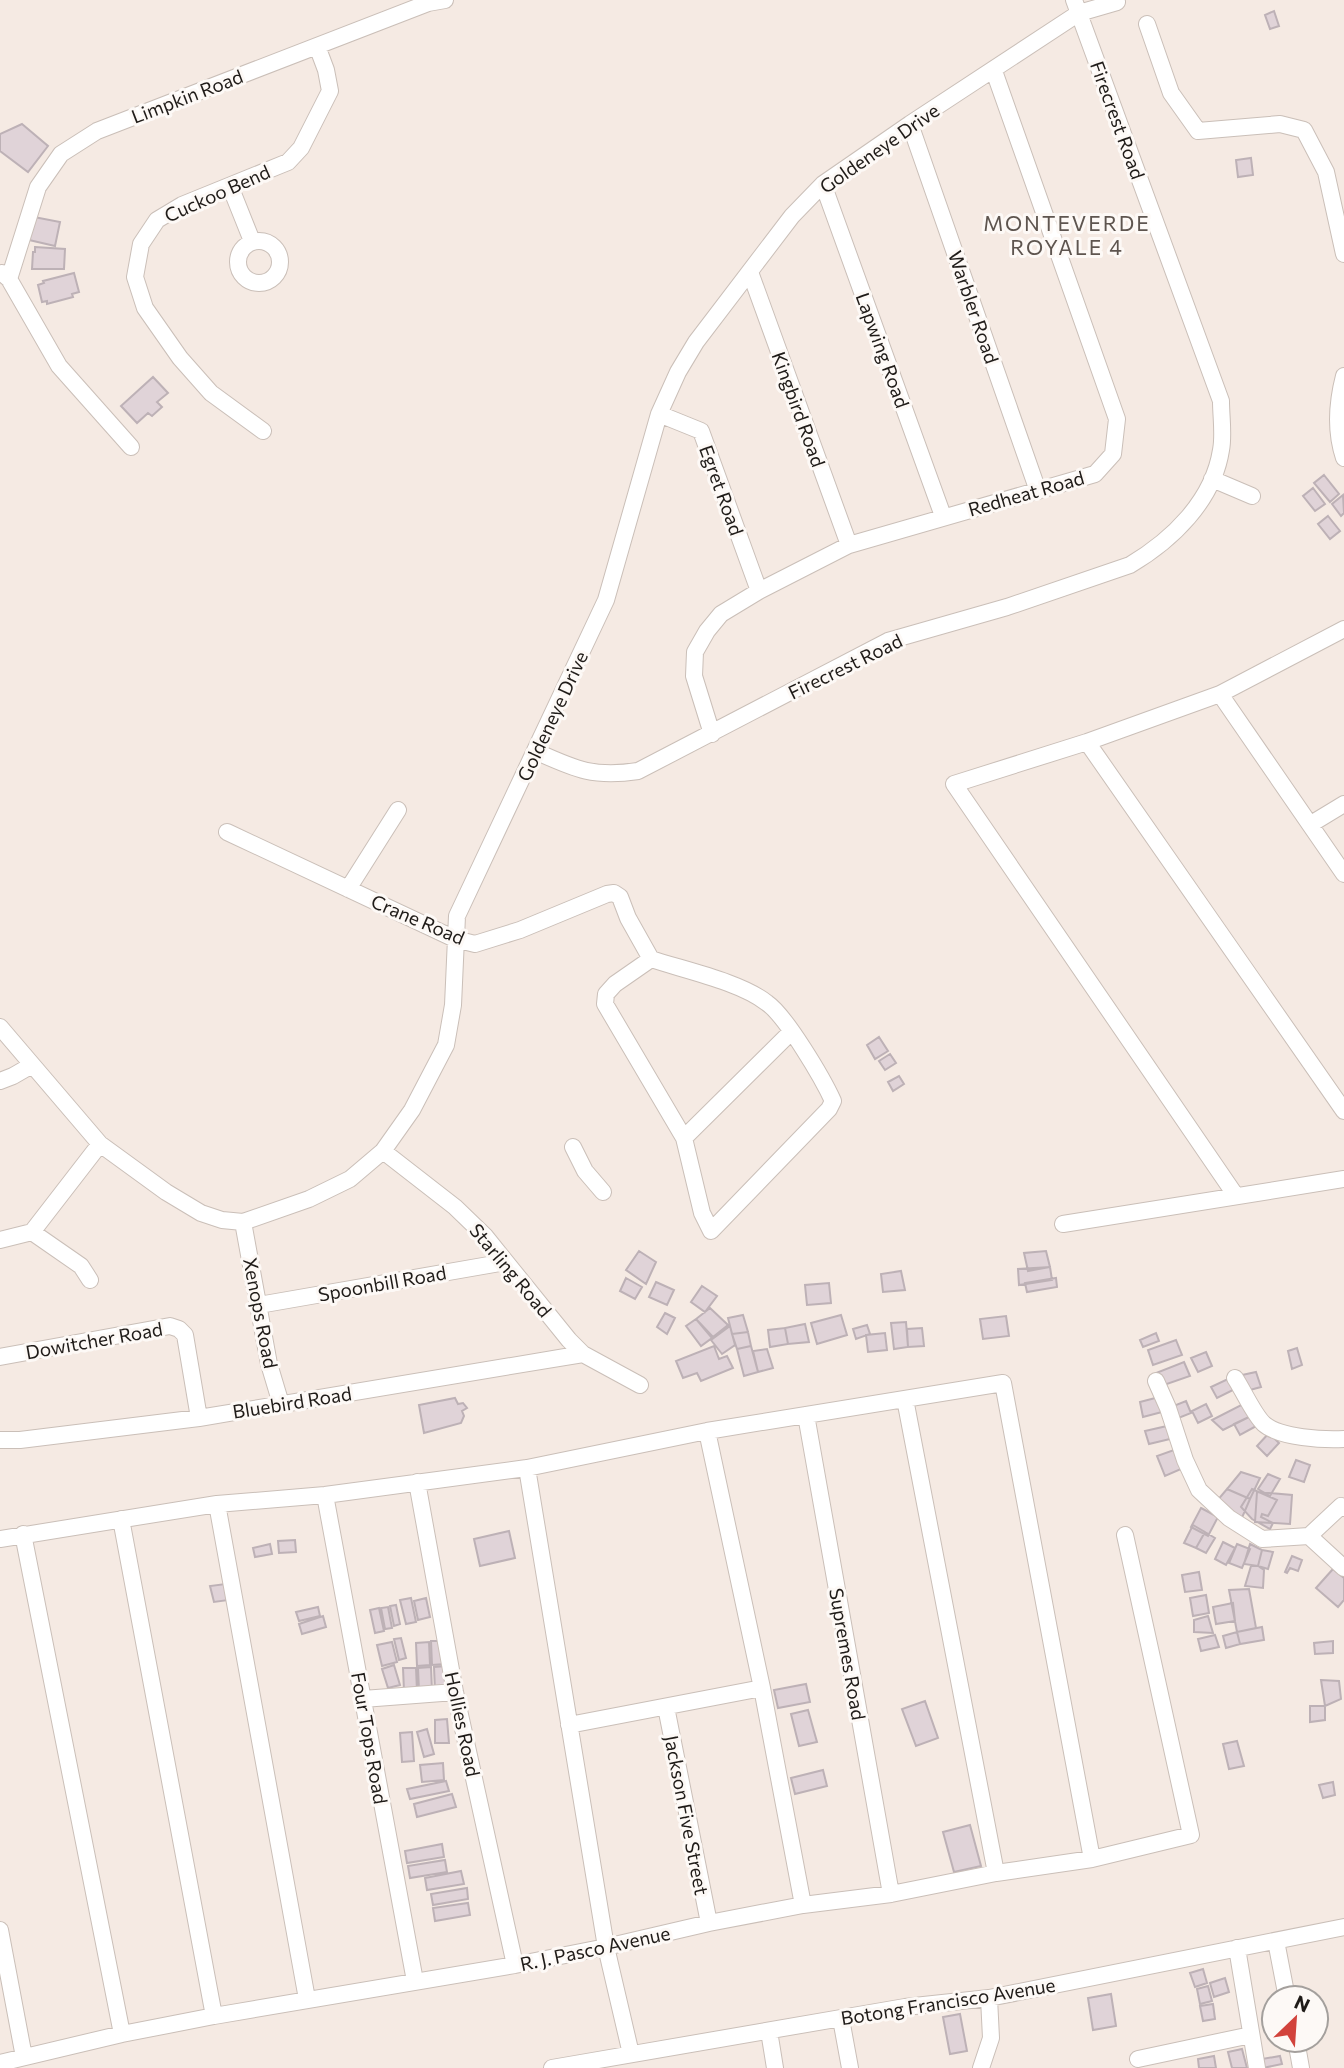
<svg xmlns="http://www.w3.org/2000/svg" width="1344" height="2068" viewBox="0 0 1344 2068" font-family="Commissioner,sans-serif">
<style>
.building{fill:#e0d3d8;stroke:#bdb1b6;stroke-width:2}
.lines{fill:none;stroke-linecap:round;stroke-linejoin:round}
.street-casing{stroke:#cabfb8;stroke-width:18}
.street{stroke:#fff;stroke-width:16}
.labels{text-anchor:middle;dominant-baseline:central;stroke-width:6;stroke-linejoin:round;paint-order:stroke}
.street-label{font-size:19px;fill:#1f1b18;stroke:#fdf9f6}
.neighbourhood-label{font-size:21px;letter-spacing:2px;fill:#5e554f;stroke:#fdf9f6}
</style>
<rect width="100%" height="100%" fill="#f5eae3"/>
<path class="building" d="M1274 11 1279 26 1270 29 1265 15Z
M22 124 48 146 28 172 0 151V134Z
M1251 158 1253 175 1238 177 1236 160Z
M34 217 60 222 55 246 29 240Z
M35 247 65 249 64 269H32L33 252H35Z
M74 273 79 292 72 294 73 297 47 304V301L42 302 38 285 44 283 43 281Z
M153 377 168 393 157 402 162 407 152 416 148 413 137 423 121 406Z
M1324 475 1339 494 1330 502 1314 483Z
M1313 488 1325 504 1315 511 1303 496Z
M1343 495 1344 513 1341 516 1332 504Z
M1328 516 1340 531 1330 539 1318 524Z
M879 1037 888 1051 875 1059 867 1045Z
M890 1054 896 1063 885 1070 879 1061Z
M899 1076 904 1084 893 1091 888 1082Z
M639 1251 656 1262 646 1284 626 1270Z
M1046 1251 1050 1267 1028 1271 1024 1253Z
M1050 1267 1052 1280 1019 1285 1018 1269Z
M901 1271 905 1290 883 1292 881 1274Z
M626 1278 642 1287 635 1299 620 1291Z
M1056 1278 1057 1287 1027 1292 1025 1283Z
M656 1282 674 1290 667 1305 649 1297Z
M829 1283 831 1303 807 1305 805 1285Z
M702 1286 717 1296 705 1312 691 1302Z
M710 1308 728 1325 713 1337 696 1319Z
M665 1313 675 1318 667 1334 657 1327Z
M743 1315 748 1332 732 1334 728 1318Z
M841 1315 847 1335 817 1344 811 1323Z
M1006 1316 1009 1336 983 1339 980 1319Z
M696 1319 712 1338 701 1346 686 1326Z
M906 1322 908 1347 894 1349 891 1323Z
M805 1324 809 1342 788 1344 785 1328Z
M867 1325 870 1334 856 1339 853 1329Z
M730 1326 735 1345 722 1354 711 1340Z
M785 1328 788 1344 770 1347 768 1330Z
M922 1328 924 1346 908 1347 907 1329Z
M748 1332 751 1346 737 1349 732 1334Z
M885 1333 887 1350 868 1352 866 1335Z
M1156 1333 1159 1341 1143 1347 1140 1340Z
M1176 1340 1182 1355 1153 1365 1148 1350Z
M714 1346 719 1359 727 1356 733 1368 701 1381 697 1373 683 1378 676 1361Z
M751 1346 758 1372 744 1376 737 1349Z
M1297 1348 1302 1365 1292 1369 1288 1351Z
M767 1349 773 1368 758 1372 753 1351Z
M1206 1352 1212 1366 1198 1372 1191 1358Z
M1184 1362 1190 1376 1161 1386 1156 1373Z
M1256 1372 1261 1387 1246 1391 1242 1375Z
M1230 1378 1235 1389 1217 1398 1211 1387Z
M1159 1397 1162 1412 1143 1417 1140 1402Z
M455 1398 458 1404 463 1403 467 1408 462 1411 464 1416 461 1423 424 1433 419 1405Z
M1186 1401 1191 1413 1176 1419 1171 1407Z
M1249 1401 1255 1414 1223 1430 1212 1420Z
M1206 1404 1212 1416 1198 1423 1192 1411Z
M1255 1414 1260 1424 1240 1435 1234 1424Z
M1167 1426 1170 1439 1149 1444 1145 1431Z
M1269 1433 1279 1443 1267 1456 1257 1446Z
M1174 1450 1181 1469 1165 1476 1157 1456Z
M1296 1460 1310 1465 1304 1482 1289 1477Z
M1241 1472 1260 1478 1250 1499 1227 1489Z
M1268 1474 1280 1479 1270 1496 1258 1489Z
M1227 1489 1250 1499 1241 1520 1216 1502Z
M1252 1489 1277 1500 1268 1516 1262 1514 1261 1517 1273 1523 1270 1529 1252 1519 1241 1507Z
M1257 1492 1292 1495 1290 1524 1255 1522Z
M1201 1508 1218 1517 1208 1536 1191 1527Z
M1193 1525 1205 1532 1196 1548 1184 1543Z
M509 1531 515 1558 480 1566 474 1539Z
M1205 1532 1215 1538 1206 1553 1196 1548Z
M295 1540 296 1552 279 1553 278 1541Z
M1223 1542 1235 1548 1226 1565 1215 1559Z
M270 1544 272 1554 255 1557 253 1548Z
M1237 1544 1250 1549 1242 1568 1229 1563Z
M1250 1544 1262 1550 1258 1566 1244 1564Z
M1262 1550 1273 1552 1268 1569 1258 1566Z
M1292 1556 1302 1560 1298 1571 1290 1568 1287 1573 1285 1572Z
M1251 1566H1258L1264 1570 1263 1588 1245 1586Z
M1333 1569 1344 1578V1600L1338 1607 1316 1588Z
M1199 1572 1202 1590 1185 1592 1182 1575Z
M233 1583 236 1599 214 1602 210 1586Z
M1249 1589 1256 1628 1237 1632 1229 1590Z
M1206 1595 1209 1613 1193 1616 1190 1598Z
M411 1598 416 1622 406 1624 400 1600Z
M426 1598 430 1617 418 1620 414 1601Z
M1233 1603 1235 1621 1216 1624 1213 1607Z
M396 1605 400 1624 394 1626 390 1606Z
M318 1607 320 1616 299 1621 296 1612Z
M388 1607 392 1628 385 1629 381 1608Z
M379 1608 384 1631 375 1633 370 1610Z
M323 1616 326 1627 302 1634 299 1624Z
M1208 1616 1213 1633 1194 1632V1620Z
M1262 1627 1264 1640 1240 1644 1237 1632Z
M1237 1632 1240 1644 1226 1648 1223 1636Z
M1215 1635 1219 1647 1201 1651 1198 1639Z
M401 1638 406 1658 399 1660 394 1639Z
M431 1641H444L445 1664 432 1665Z
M1333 1641V1653L1315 1654 1314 1643Z
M392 1642 397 1662 382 1666 377 1645Z
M429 1642 430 1665 417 1666 416 1643Z
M394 1665 400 1685 388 1688 382 1669Z
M447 1666 448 1690H435L434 1667Z
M431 1667 432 1691H419L418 1668Z
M403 1668H416L417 1691H404Z
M1321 1680 1339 1681 1341 1699 1325 1706Z
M806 1684 810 1702 778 1708 774 1690Z
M925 1701 938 1738 916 1746 902 1709Z
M1310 1706H1325V1720L1310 1722Z
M808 1710 817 1742 799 1746 791 1714Z
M447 1719 449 1743H435V1720Z
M427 1729 434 1754 424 1757 417 1732Z
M412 1732 414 1761 402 1762 400 1733Z
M1237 1741 1244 1766 1229 1769 1223 1744Z
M443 1763 444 1780 422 1782 420 1765Z
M823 1770 827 1786 795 1794 791 1778Z
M446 1781 449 1791 410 1799 407 1789Z
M1333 1782 1335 1795 1323 1798 1319 1785Z
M452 1794 456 1807 417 1817 414 1804Z
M970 1825 981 1866 954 1872 943 1832Z
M442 1844 444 1857 407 1863 405 1851Z
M445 1860 447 1872 410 1878 408 1866Z
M461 1871 464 1884 427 1890 425 1878Z
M467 1888 468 1899 433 1905 431 1894Z
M468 1903 470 1915 435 1921 433 1908Z
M1203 1969 1207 1983 1195 1987 1190 1973Z
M1225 1978 1229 1992 1214 1997 1210 1983Z
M1208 1986 1212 2001 1200 2004 1197 1989Z
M1111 1994 1116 2026 1093 2030 1088 1998Z
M1213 2004 1215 2019 1203 2021 1200 2006Z
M960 2014 967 2051 950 2054 943 2017Z
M1242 2049 1247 2068H1232L1228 2052Z
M1214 2056 1216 2068H1199L1198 2059Z
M1280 2056 1282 2064 1263 2068 1262 2059Z"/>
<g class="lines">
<g class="street-casing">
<path id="street" d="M1147 24 1171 93 1198 131 1280 124 1304 130 1326 172 1344 254
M910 124 1038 491
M823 184 943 516
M230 186 252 241
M238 262a21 21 0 1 1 42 0a21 21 0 1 1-42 0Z
M750 272 849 545
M2 273 9 279 59 366 131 447
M9 279 38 187 61 154 97 131 428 3 445 0
M1344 376C1337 403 1335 431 1344 458
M659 414 701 431 759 591
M263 431 211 393 180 358 145 308 135 277 141 244 157 220 182 205 288 162 301 148 330 91 326 70 317 46
M1212 479 1252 496
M1220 694 1344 874
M712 734 694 676 695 652 707 631 721 614 759 591 849 545 1095 474 1113 454 1117 419 994 71
M1087 742 1344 1111
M535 751C575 769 593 778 638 771L888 641 1007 607 1130 565C1172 540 1213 501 1221 450 1224 435 1221 417 1221 401L1074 0
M1311 824 1344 804
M227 832 455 939 475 944 520 930 607 894 614 893 620 897 628 918 651 959C684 970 741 982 767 1003 786 1016 823 1079 833 1101L829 1109 711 1231 702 1213 684 1138 605 1004 606 994 615 984 651 959
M348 889 398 810
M0 1027 100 1144 166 1192 201 1213 222 1220 243 1222 309 1199 350 1179 383 1151 412 1110 446 1045 453 1005 457 916 606 600 659 414 678 372 696 342 792 216 823 184 910 124 1079 13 1117 2
M0 1081 13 1076 32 1065
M684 1138 791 1032
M573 1147 585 1171 603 1192
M383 1151 455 1207 485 1236 569 1340 583 1354 640 1385
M1236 1196 954 784 1087 742 1220 694 1344 629
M243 1222 269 1364 281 1404
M1063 1224 1344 1179
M32 1232 81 1266 90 1280
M0 1240 32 1232 100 1144
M259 1305 506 1262
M0 1357 170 1326 179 1329 185 1335 199 1418
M1235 1378C1243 1390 1254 1415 1264 1424 1280 1438 1324 1440 1344 1439
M1156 1381 1168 1408 1185 1460 1199 1490 1229 1518 1262 1539 1309 1536 1341 1506 1344 1508
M905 1399 996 1873
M806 1415 891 1894
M707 1431 762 1688 803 1905
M0 1440H20L199 1418 583 1354
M527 1468 606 1947 631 2054
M417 1482 455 1692 515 1965
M325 1495 415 1981
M217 1504 307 1999
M121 1519 214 2016
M23 1534 122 2034
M1309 1536 1344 1568
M0 1539 217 1504 325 1495 527 1468 707 1431 1003 1383 1092 1859
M363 1699 455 1692
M666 1707 709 1923
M569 1725 762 1688
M0 1930 24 2057
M1276 1941 1287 1998
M1237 1948 1257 2068
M841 2019 850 2068
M769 2031 775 2068
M1296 2040 1301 2068
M1138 2059 1251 2035
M0 2063 122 2034 214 2016 515 1965 606 1947 709 1923 803 1905 891 1894 996 1873 1092 1859 1191 1835 1125 1535
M552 2068 905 2007 989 1998 1344 1927
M981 2068 991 2038 989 1998"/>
</g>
<use href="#street" class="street"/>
</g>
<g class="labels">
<g class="street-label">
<text transform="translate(187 96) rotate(-21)">Limpkin Road</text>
<text transform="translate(1118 120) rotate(70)">Firecrest Road</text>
<text transform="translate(879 148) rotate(-35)">Goldeneye Drive</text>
<text transform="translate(217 193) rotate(-24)">Cuckoo Bend</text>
<text transform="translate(974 307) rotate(71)">Warbler Road</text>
<text transform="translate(883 350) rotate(70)">Lapwing Road</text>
<text transform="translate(799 409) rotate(70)">Kingbird Road</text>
<text transform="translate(722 490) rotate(70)">Egret Road</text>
<text transform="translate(1026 493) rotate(-16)">Redheat Road</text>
<text transform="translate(845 666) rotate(-26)">Firecrest Road</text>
<text transform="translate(552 716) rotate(-65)">Goldeneye Drive</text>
<text transform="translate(418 919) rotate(23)">Crane Road</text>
<text transform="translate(511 1270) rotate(50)">Starling Road</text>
<text transform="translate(382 1283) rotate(-10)">Spoonbill Road</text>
<text transform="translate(261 1313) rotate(79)">Xenops Road</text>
<text transform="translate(94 1340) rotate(-10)">Dowitcher Road</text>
<text transform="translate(292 1402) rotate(-9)">Bluebird Road</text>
<text transform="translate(848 1654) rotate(80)">Supremes Road</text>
<text transform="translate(463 1724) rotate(78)">Hollies Road</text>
<text transform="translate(370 1738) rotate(80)">Four Tops Road</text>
<text transform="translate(687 1815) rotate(79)">Jackson Five Street</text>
<text transform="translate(595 1948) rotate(-12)">R. J. Pasco Avenue</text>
<text transform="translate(948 2001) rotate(-9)">Botong Francisco Avenue</text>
</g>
<g class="neighbourhood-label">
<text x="1067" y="222">MONTEVERDE<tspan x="1067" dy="24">ROYALE 4</tspan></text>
</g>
</g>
<g transform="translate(1295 2019) rotate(25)"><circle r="33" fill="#fdf9f6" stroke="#a4a09d" stroke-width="2"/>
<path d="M0-5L12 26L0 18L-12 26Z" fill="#d2433c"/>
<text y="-10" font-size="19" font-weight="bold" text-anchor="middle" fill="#1f1b18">N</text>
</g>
</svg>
